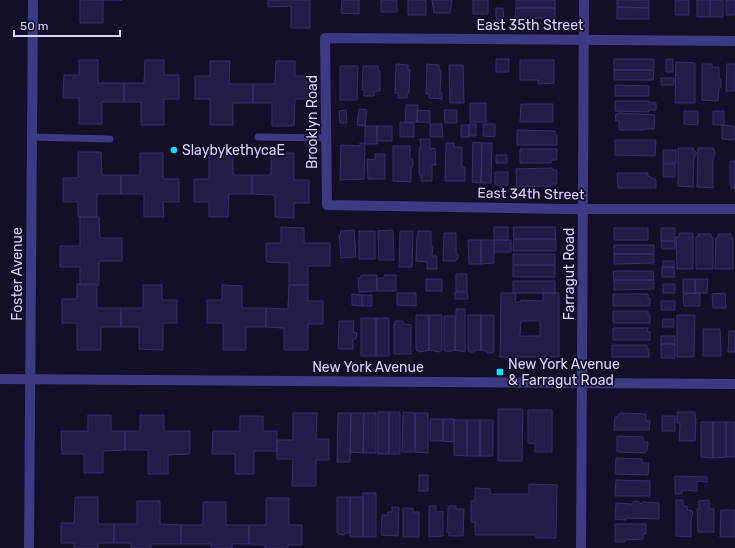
<svg xmlns="http://www.w3.org/2000/svg" width="735" height="548" viewBox="0 0 735 548" font-family="Rubik,sans-serif">
<style>
.building{fill:#241b47;stroke:#3b2d73;fill-rule:evenodd}
.lines{fill:none;stroke-linecap:round;stroke-linejoin:round}
.service{stroke:#3d3a85;stroke-width:7}
.minor{stroke:#3d3a85;stroke-width:10}
.poi-dot{fill:#00e5ff;stroke:#130f26;stroke-width:1.5}
.labels{text-anchor:middle;dominant-baseline:central;stroke-width:3.5;stroke-linejoin:round;paint-order:stroke}
.street-label{font-size:14px;fill:#d9d4ff;stroke:#130f26}
.poi-label{font-size:14px;fill:#d9d4ff;stroke:#130f26;text-anchor:start}
</style>
<rect width="100%" height="100%" fill="#130f26"/>
<path class="building" d="M80 0H122H103V23H80Z
M268 0H310V28H291V6L268 7Z
M342 0H359V14L341 13Z
M381 0H397V12H381Z
M408 0H426V15H408Z
M432 0H452L450 13H434Z
M473 0H488V14H473Z
M516 0H555V8H516Z
M617 0H649V8L617 7Z
M675 0H689V15H675Z
M697 0H710V17H697Z
M710 0H723V17H710Z
M726 0H735V15H726Z
M617 7 649 8V19H617Z
M496 8H503L504 20H496Z
M516 8H555V18H515Z
M496 59H509V72H496Z
M614 59H654V70H614Z
M666 59H673V72H666Z
M79 60H98V83H124V102H102V124H79V98H63L64 75H79Z
M145 60H164V75H179V99H164V125H141V102H124V83H144Z
M520 60H554V83L538 84V80H520Z
M210 61H230L229 84H253V103H233V125H210V99H195V76H210Z
M276 61H295V76H310V99H295L294 126H272V103H253V84H275Z
M676 62 695 63V103H675Z
M396 64 408 65V70H410L409 93H407V98H398V93H395Z
M427 64 439 65V70H441L440 93H442V99L429 98V94H426Z
M702 64H712V67H719V78L721 80V87L719 88 718 101 702 100Z
M727 64H735V91H726Z
M449 65H463L464 103H450Z
M340 66H358L357 100H340Z
M363 66H378V71H380V91H374V96H364V90H362Z
M614 70H654L653 80H614Z
M661 78H674V85H661Z
M615 85 649 86V96H615Z
M615 101H649V102L656 103V110H649V112L615 111Z
M470 103H486V122H470Z
M521 104H553V122H520Z
M406 105H418L417 122H405Z
M359 109 367 110 365 126 357 125Z
M346 110 347 123H340L339 111Z
M417 110 430 111V123L417 122Z
M444 110H457V123H445Z
M684 111H698V125L684 124Z
M713 111H724V125H713Z
M619 113 655 115 654 129H643V130H619V121H615L616 114H619Z
M400 122 414 123V137H400Z
M430 124H442L443 137H430Z
M469 124H476V136H469Z
M483 124H495V137L483 136Z
M461 125H469V137H461Z
M722 125 734 126V140L722 139Z
M365 126H377V144H365Z
M377 126H392V141H377Z
M517 130 555 131V135H557V145H517Z
M420 139H430V149L435 148 436 165H432V181H421V175H419V148H421Z
M615 140H656L655 156 615 155Z
M473 142 482 143 481 183 472 182Z
M360 143H365L364 179 340 180 341 145 360 146Z
M446 143H454V147H462V167H465V181H445Z
M482 143H492L491 183H481Z
M393 146H410V159H413V167H411V182L393 181Z
M678 148H694L693 150 696 152V155L694 157 693 187 678 186Z
M698 148H713L715 152V155L713 157V188L697 187Z
M520 149H557V160H551V163H520Z
M663 150H676V163H663Z
M78 152H101L102 175H121V194H97V217H78V202H63V178H78Z
M140 153H163V179H179V202H163L164 217H144V194H121V175H140Z
M209 153H233V175H252V194H229L228 217H209V202H194V179H209Z
M271 153H294V180H309V203H294V218L275 217V195L252 194V175H271Z
M375 154H385V179H368L367 159 375 160Z
M496 155H507V163H496Z
M730 161H735V188H731V184H730Z
M663 164H675V177H663Z
M552 168V170H557V184H552V186L517 187 516 169Z
M495 172H508V185H495Z
M617 173H648V176L656 180V188H618Z
M80 217H99L100 238H122V261H99V285H80V267H60V246H80Z
M281 227 304 228V243H330V266H308V285H289V263L266 262V243H281Z
M494 227H508V240H494Z
M513 227H555L556 239H514Z
M614 228H648V240H614Z
M661 228H675V241H661Z
M354 230 356 257 341 258 339 235H341L340 231Z
M393 230 394 260H379L378 231Z
M359 231H375V259H359Z
M400 231H413L412 267H399Z
M418 231H431V246H433L432 256H437V269H427V262L416 261 417 236H418Z
M444 233H456V252L458 255V258L455 261H443Z
M679 233H693V269H677L676 237H679Z
M698 234H711V237L713 238V269H696V237H698Z
M718 234H731V238H733V269H715L716 238H718Z
M514 239H556V251H513Z
M468 240H481V264H469Z
M481 240H494V263L481 264Z
M494 240H511V252H494Z
M661 241H675V249H662Z
M614 245H654V254H614Z
M513 254H555V265H513Z
M614 254H654V263L614 264Z
M663 261H674V267H663Z
M513 265H555V277H513Z
M662 267H674L675 277H662Z
M613 271H653L654 280H614Z
M456 274H467V291H456Z
M361 275H377V291L359 292 358 278H361Z
M384 275H396V291H377V278H384Z
M426 279H442V291H426Z
M683 279H695V293H683Z
M695 279H708L707 293H695Z
M614 280H654V289L614 290Z
M513 281H555V293H513Z
M77 284H97V308H121V327H101V350H77V323H62V299H77Z
M663 284H675V293H663Z
M143 285H162V300H177V323H163V350L139 349V327H121V308H143Z
M222 285 242 286V308H266V327H246V350H223V323H207V300H222Z
M289 285H308V301H323V324H308V350H284V328L266 327V308L288 309Z
M455 292H467L468 299H455Z
M397 293H416V306L397 305Z
M501 293H516V297H515L516 302H521V300L542 301 543 299V293H559V357H500ZM521 321H540V336H520Z
M700 293V306H684L683 294Z
M725 293 726 308H713L712 294Z
M352 294 362 295V306L352 305Z
M613 294H648V298H650V306H613Z
M362 295H372V306H362Z
M661 301H675V310H661Z
M456 309H465V352L455 350Z
M613 311H648V315H650V323H613Z
M416 315H429V350L420 352 416 350Z
M429 315H442V350L439 352 429 350Z
M468 315H481V350H476L474 352H469L468 350Z
M481 315H494V350L493 353H487L485 350H481Z
M677 315H695L694 357H677Z
M444 316H455V350L448 352 444 350Z
M361 318H376V356H361Z
M376 318H389V356H376Z
M663 319H674V327H662Z
M339 321H354L353 332 357 333 356 339H353V349H338Z
M395 321H403V324L411 325V354H394V324L395 325Z
M613 328H648L647 332H650V340H613Z
M703 329H720L721 356H703Z
M729 331H735V352H728Z
M661 336H675V344H661Z
M661 344H675V358H661Z
M612 345H647V349H649V357H612Z
M498 409H523L522 461H498Z
M528 410H552V452H535V444L528 443Z
M378 412H389V454H378Z
M389 412H400V454H389Z
M403 412 415 413V452H402Z
M677 412H695V418H696L695 441H679L680 423H677Z
M293 413H317L316 439H329V460H316V486H292L293 459H277V440H293Z
M338 413H351L350 462H337Z
M351 413H364L363 453 350 452Z
M364 413H376V453H363Z
M415 413H428V453L415 452Z
M620 413 646 414V421H650L649 430H614L615 417H617Z
M88 415H111V431H125V450L103 451V473H84V454H62L61 431H88Z
M140 415H164V431H190V454L168 455V474H148V450H125V431H140Z
M240 416H263V431H277V451H254V474H235V454H212L213 431H240Z
M662 416H675V431H662Z
M430 419H443V441H430Z
M443 419H454V442L443 441Z
M454 420H467V456L454 455Z
M467 420H480V456H467Z
M480 420H493V456H480Z
M701 422H713V458L701 457Z
M713 422H726V457L713 458Z
M726 422H735V457H726Z
M617 436 643 437V442H648L647 451H645V453L617 452Z
M616 458 642 459V463H649L648 475 615 474Z
M419 475H428V491H419Z
M675 476 707 477V482L697 481V491L682 490V494H675Z
M616 480 650 481V496H615Z
M529 484 557 485 556 538H536V535H475V522H471V501H475V488L490 489V494H529Z
M363 493H376V537H363Z
M75 497H98V524H114V543H98V548H74V543H61V523H74Z
M337 497H350V533H345L344 535 339 534 337 533Z
M350 497H363V537H350Z
M266 498H289V525H302V545H288V548H265V545L249 544V525H266Z
M676 500H683V506H687V510L692 511 693 514 691 520V537L676 536Z
M709 500V509H714V532H698L697 509H699V501Z
M137 501H160V524L181 525V544H151V548H131V543H114V524H137Z
M634 501H638L641 504 642 502 659 503V519L626 518V520L615 519 616 503 632 504Z
M203 502H226V525H249V544H232V548H211V544H181V525H203Z
M429 506H436V512L443 511V536L429 537Z
M449 506H456V509H464L463 536H449V533L447 532 448 508H449Z
M392 507H399L398 536 381 535 382 515H388V512H392Z
M403 508H413V512H419V537H403Z
M721 510H735V537H720Z
M615 524H646V534H643V539L625 540V542H615Z"/>
<g class="lines">
<path class="service" d="M32 137 110 139
M258 137 326 138"/>
<path class="minor" d="M735 41 325 38 327 205 564 209H735
M0 379 735 384
M29 548 33 0
M581 548 584 0"/>
</g>
<g class="poi-dot">
<circle cx="174" cy="150" r="4"/>
<rect x="496" y="368" width="8" height="8" rx="2"/>
</g>
<g class="labels">
<g class="street-label">
<text x="530" y="25">East 35th Street</text>
<text transform="translate(312 122) rotate(-90)">Brooklyn Road</text>
<text transform="translate(531 194) rotate(1)">East 34th Street</text>
<text transform="translate(17 274) rotate(-90)">Foster Avenue</text>
<text transform="translate(569 274) rotate(-90)">Farragut Road</text>
<text x="368" y="367">New York Avenue</text>
</g>
<g class="poi-label">
<text x="182" y="150">SlaybykethycaE</text>
<text x="508" y="364">New York Avenue<tspan x="508" dy="16">&amp; Farragut Road</tspan></text>
</g>
</g>
<path d="M14 30v6h106v-6" fill="none" stroke="#d9d4ff" stroke-width="2"/>
<text x="20" y="30" font-size="12" fill="#d9d4ff" stroke="#130f26" stroke-width="3" paint-order="stroke">50 m</text>
</svg>
